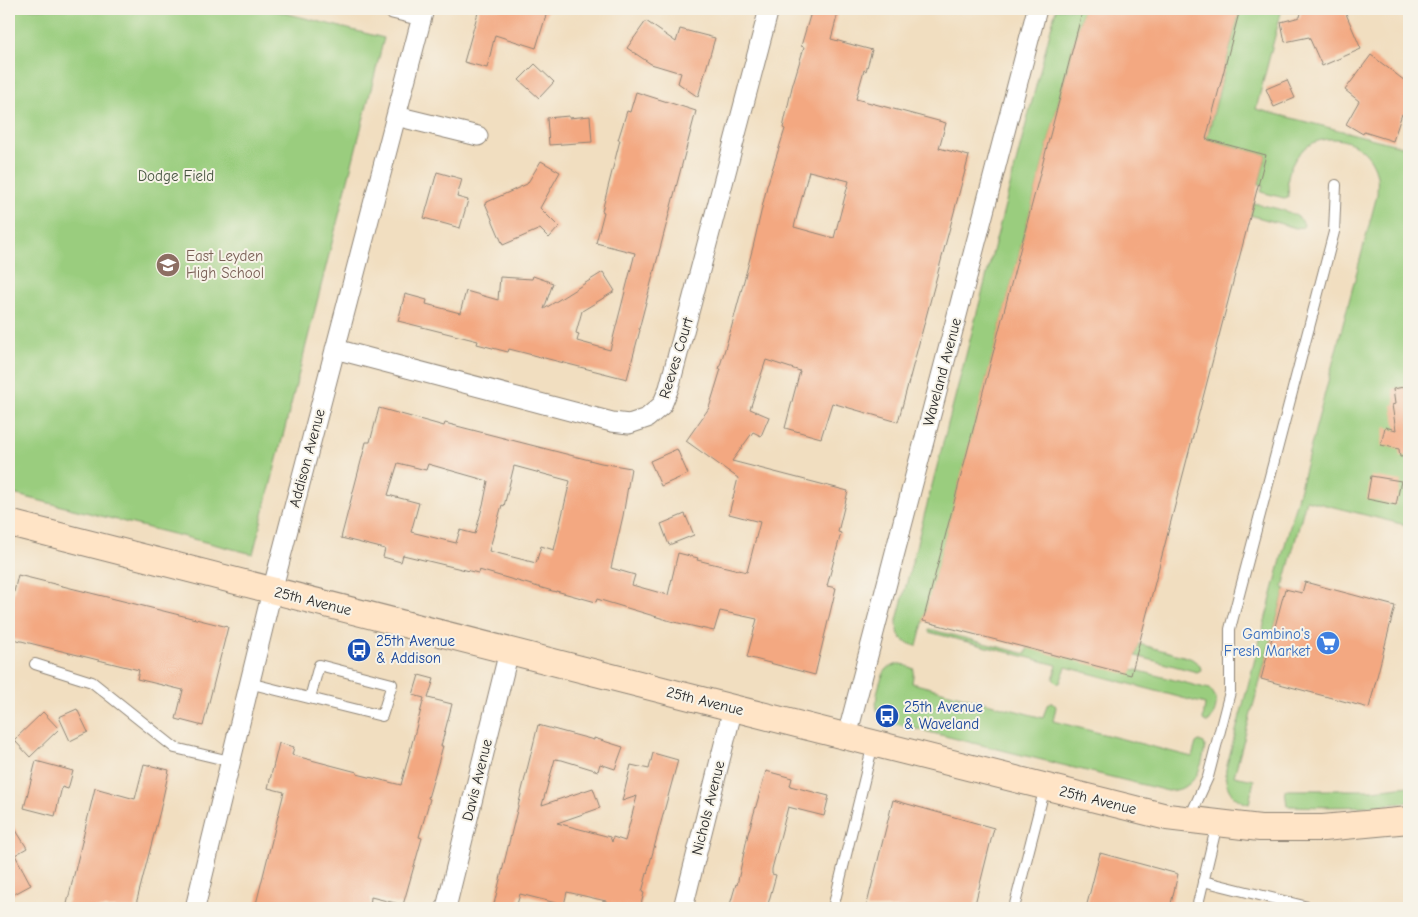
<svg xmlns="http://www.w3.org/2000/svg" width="1418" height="917" viewBox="0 0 1418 917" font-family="'Comic Neue',sans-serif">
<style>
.green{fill:#9acd7e;stroke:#627c54}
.building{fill:#f3a881;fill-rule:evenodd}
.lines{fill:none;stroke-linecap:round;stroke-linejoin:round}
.lane-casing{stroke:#8e8476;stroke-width:12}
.street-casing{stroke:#8e8476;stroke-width:21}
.secondary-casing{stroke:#8e8476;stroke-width:28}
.lane{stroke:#fff;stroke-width:10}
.street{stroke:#fff;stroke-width:19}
.secondary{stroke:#ffe4c6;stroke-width:26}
.labels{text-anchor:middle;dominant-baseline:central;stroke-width:4;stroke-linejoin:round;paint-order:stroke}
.park-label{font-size:15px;fill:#475440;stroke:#f7f3e8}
.education-label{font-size:15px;fill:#785e54;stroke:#f7f3e8;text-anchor:start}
.street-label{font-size:15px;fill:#2b2b2b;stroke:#f7f3e8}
.shop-label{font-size:15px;fill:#366cbe;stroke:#f7f3e8;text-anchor:end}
.transit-label{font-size:15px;fill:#164399;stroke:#f7f3e8;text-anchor:start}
</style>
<rect width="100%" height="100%" fill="#f7f3e8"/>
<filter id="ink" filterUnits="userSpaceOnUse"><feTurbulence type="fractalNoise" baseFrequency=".02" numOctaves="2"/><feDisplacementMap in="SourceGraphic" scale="10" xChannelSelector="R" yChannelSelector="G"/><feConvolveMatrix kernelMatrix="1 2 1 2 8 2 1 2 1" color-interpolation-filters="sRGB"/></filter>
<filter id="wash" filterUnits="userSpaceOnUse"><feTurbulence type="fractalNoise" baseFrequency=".0096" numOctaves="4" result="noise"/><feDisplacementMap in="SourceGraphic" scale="20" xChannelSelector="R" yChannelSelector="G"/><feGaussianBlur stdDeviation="1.12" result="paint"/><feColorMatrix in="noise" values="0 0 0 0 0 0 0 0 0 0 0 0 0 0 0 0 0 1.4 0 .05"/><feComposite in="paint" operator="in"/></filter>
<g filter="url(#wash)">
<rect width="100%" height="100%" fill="#f1dec0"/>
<path class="green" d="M9 9H269L384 38 253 554 9 493Z
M1056 9H1083L917 646C901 642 897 637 897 620Z
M1240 9H1282L1256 109 1409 148V526L1306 500 1283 587 1285 589 1234 776 1254 780 1249 804C1231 799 1224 787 1226 769L1377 195C1377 189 1378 182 1377 176 1369 134 1312 125 1293 163 1289 170 1287 178 1288 185 1288 190 1289 192 1288 197L1284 198 1261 192 1263 186 1259 184 1266 155 1207 139Z
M1254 203C1267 207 1301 211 1304 225L1303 227 1296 228 1250 215Z
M929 629 1026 654 1028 648 1132 669 1209 689C1220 697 1217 712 1209 722H1206L1203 720 1205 704 1066 667 1060 683H1057L1053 679 1057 665 929 632Z
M1139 644 1187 657 1192 659 1200 665 1201 670 1197 672 1136 656Z
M898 664H902L914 669 912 683 1043 718 1047 705 1051 702 1055 705 1056 707 1053 721 1192 757 1196 743 1199 741 1204 743 1205 746C1202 769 1195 790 1168 791L892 723C886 720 879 717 877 710 874 701 880 676 887 669 890 666 894 666 898 664Z
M1409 786V802C1369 808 1327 807 1287 806L1285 790H1373Z"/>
<g id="blocks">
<path class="building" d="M479 9H548L536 48 495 35 487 68 464 62Z
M812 9H839L831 39 872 50 866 71 864 70 856 99 946 123 939 148 969 156 898 422 832 403 821 438 785 428 800 371 766 360 750 409 769 417 761 436 753 432 732 461 848 491 838 532 841 533 827 586 836 588 815 675 747 657 757 619 720 611 714 631 674 622 597 599 596 602 556 591V592L479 570 478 573 403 555 401 562 383 557 385 549 341 538 366 442H370L379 408 444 426 445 423 601 463 631 468 623 516 611 568 635 575 632 585 668 595 678 553 698 558 697 560 747 572 760 522 729 514 738 478 686 441 709 408 721 369H719L731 329 753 247 767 186 785 129 783 128 792 87 804 47 801 46ZM809 171 849 181 834 238 794 227ZM398 463 426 470 428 464 488 481 484 501 475 534 460 530 456 543 411 532 419 503 388 495ZM514 466 570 481 554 550 541 546 536 563 489 551 502 505 504 506Z
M1083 9H1240L1206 139 1266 155 1131 675 923 621Z
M1302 9H1344L1361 49 1322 66 1309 37 1285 42 1281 22 1300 17Z
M646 21 676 42 680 29 715 38 698 97 678 83 681 73 651 64 627 48Z
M1371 55 1409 84V116L1402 114 1393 141 1364 132 1363 134 1346 124 1359 101 1345 90Z
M535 64 554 82 539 98 519 80Z
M1287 80 1295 98 1274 107 1266 89Z
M636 92 696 111 639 329 640 330 627 379 509 349 508 352 477 344 478 341 398 321 405 294 427 300 426 304 460 313 466 291 498 300 500 277 532 279 533 276 553 283 544 309 603 272 615 291 582 311 576 333 579 334 577 341 610 350 635 253 596 243 604 212 602 211 620 140H618L627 111 630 112Z
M569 116V118L590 116 592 142 549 145 547 118Z
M541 161 560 172 540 208 559 227 549 238 540 229 503 245 485 203 527 184Z
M437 172 462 179 457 197 468 200 460 228 424 218Z
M1409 386V456L1400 457 1399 449 1381 445 1385 427 1396 430 1392 405 1395 404 1393 389Z
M677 449 688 474 661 486 650 461Z
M1371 476 1401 481 1396 505 1367 499Z
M685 514 694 535 669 545 661 524Z
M18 575 228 627 203 726 176 719 183 690 137 679 139 670 9 638V613Z
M1305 582 1395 606 1369 708 1261 679 1285 589 1302 593Z
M419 675 434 679 428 698 452 704 441 746H443L428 798 430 799 419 837 422 838 403 905 371 897 370 908H270L256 904 284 792 268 788 279 743 294 747 292 755 357 772V774L401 785 424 698 413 695Z
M77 709 88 732 70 741 59 717Z
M43 712 59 729 30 757 14 740Z
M538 725 594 740V738L623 747 615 769 600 764 598 771 562 760 555 759 542 805 593 788 600 808 557 823 610 837 612 842 613 837 625 841 637 796 622 801 631 765 649 769 653 753 678 760 642 892 644 893 640 908H604L606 901 567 892 564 905 520 894 516 908H493Z
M36 761 73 771 68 789 62 787 55 816 24 808Z
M144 764 169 770 160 811 135 908H66L95 788 135 799Z
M766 771 792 778 790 786 829 796 824 816 788 807 772 869V874L776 875 767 908H729L736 884 737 885 748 834Z
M893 800 994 828 974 908H866Z
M9 819 27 848 15 855 31 885 9 897Z
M1100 853 1178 874 1170 908H1086Z"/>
</g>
</g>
<g filter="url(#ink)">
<use href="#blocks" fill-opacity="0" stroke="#8e8476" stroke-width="1"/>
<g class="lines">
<g class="lane-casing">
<path id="lane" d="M35 664 92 682 175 748 230 761
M249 683 382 716 392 684 319 665 310 698
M1189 819 1208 777 1230 692V629L1334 232 1336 185
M1203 881 1312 908
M833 908 873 744
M1014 908 1045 787
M1197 908 1217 824"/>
</g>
<g class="street-casing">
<path id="street" d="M393 9 422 16
M396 116 478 136
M335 349 612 422 629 424 647 418 662 405 669 388 769 9
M847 736 1037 9
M195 908 272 591 424 9
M446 908 509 651
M683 908 733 708"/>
</g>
<g class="secondary-casing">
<path id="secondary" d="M9 523 733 708 1167 817 1260 828H1323L1409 820"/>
</g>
<use href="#lane" class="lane"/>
<use href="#street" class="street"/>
<use href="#secondary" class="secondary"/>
</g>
</g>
<defs>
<g id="school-disc" transform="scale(1.25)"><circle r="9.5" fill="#8d6e63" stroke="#f7f3e8"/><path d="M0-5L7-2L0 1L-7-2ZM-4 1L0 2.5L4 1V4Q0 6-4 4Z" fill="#fff"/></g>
<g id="supermarket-disc" transform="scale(1.25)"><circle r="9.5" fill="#3f7fe0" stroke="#f7f3e8"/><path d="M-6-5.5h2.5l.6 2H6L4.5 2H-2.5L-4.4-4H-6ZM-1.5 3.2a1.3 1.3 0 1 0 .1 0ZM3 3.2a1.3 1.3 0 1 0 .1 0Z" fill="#fff"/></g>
<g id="bus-disc" transform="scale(1.25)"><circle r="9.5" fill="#1a4fb4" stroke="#f7f3e8"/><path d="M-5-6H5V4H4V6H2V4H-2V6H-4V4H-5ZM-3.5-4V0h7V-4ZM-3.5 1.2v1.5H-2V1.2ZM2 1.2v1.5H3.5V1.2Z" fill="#fff"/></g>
</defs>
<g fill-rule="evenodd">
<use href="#school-disc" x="168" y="265"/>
<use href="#supermarket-disc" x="1328" y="643"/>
<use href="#bus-disc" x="359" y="650"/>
<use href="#bus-disc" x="887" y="716"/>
</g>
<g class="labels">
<g class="park-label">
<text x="176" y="176">Dodge Field</text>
</g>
<g class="education-label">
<text x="186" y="256">East Leyden<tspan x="186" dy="17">High School</tspan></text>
</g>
<g class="street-label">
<text transform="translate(676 358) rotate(-73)">Reeves Court</text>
<text transform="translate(942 372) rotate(-75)">Waveland Avenue</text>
<text transform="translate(307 458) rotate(-75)">Addison Avenue</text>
<text transform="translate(313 601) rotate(14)">25th Avenue</text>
<text transform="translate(705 701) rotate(14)">25th Avenue</text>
<text transform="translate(477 780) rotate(-76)">Davis Avenue</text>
<text transform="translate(1098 800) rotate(14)">25th Avenue</text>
<text transform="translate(708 808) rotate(-76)">Nichols Avenue</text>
</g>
<g class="shop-label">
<text x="1310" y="634">Gambino's<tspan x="1310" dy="17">Fresh Market</tspan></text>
</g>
<g class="transit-label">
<text x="376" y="641">25th Avenue<tspan x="376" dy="17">&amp; Addison</tspan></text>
<text x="904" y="707">25th Avenue<tspan x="904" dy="17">&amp; Waveland</tspan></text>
</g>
</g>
<rect width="1418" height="917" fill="none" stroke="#f7f3e8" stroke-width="30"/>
</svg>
